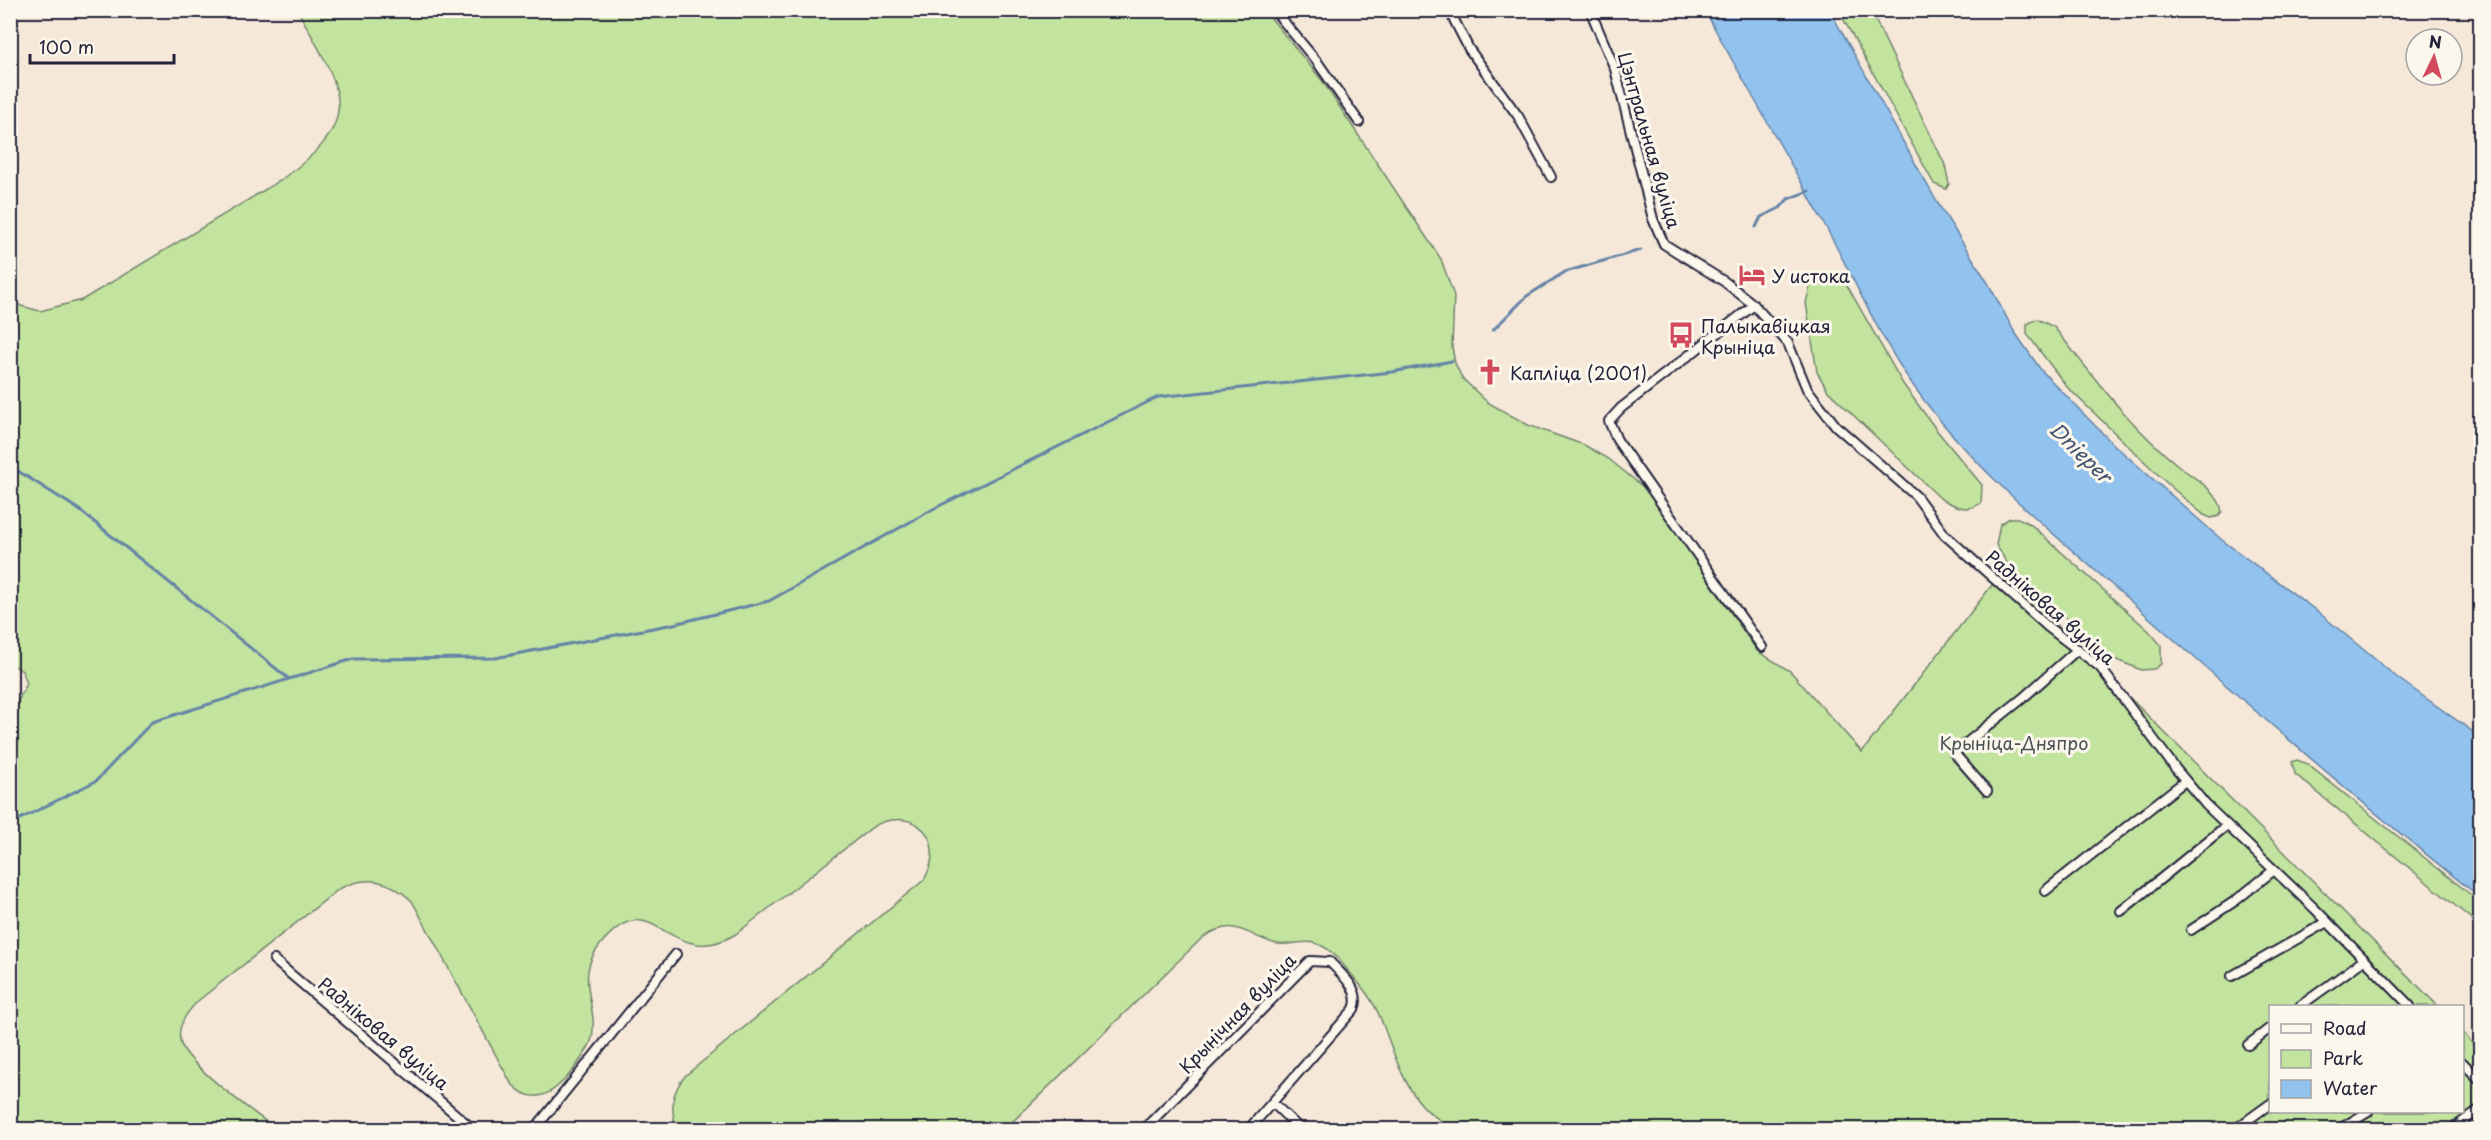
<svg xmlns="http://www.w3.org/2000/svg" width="2491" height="1140" viewBox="0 0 2491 1140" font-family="'Playpen Sans',sans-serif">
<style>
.green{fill:#c2e49e;stroke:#72836c;stroke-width:1.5}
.water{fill:#92c3ee;stroke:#6583a6;stroke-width:1.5}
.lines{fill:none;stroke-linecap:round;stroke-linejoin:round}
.stream{stroke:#6583a6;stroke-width:3}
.street-casing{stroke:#22223b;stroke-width:12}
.street{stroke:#fbf7ec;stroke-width:8}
.labels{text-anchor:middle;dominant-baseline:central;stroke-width:6;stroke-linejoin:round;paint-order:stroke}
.street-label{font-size:18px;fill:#22223b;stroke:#fbf7ec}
.poi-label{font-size:18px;fill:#22223b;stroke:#fbf7ec;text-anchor:start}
.park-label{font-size:18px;fill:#4a5254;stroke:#fbf7ec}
.water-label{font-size:20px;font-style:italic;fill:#445271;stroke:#fbf7ec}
</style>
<rect width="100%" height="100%" fill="#f5e8d9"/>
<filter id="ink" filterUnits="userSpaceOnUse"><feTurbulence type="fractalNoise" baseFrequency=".0167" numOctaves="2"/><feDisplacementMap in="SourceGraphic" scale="12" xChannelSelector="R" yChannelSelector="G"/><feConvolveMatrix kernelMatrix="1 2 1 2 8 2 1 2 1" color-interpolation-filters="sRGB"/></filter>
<g filter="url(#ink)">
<path class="green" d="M298 11H1265L1321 79 1441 259 1454 296 1452 347 1455 363 1462 378 1487 402 1528 425 1584 445 1609 459 1648 491 1757 651 1790 671 1862 752 2003 571 2438 1006H2270V1112H2462L2463 1032 2480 1053V1129L1459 1128C1409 1115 1397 1059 1380 1017 1372 998 1359 983 1346 968 1339 960 1332 950 1322 946 1306 937 1289 948 1273 943 1243 933 1233 916 1201 939L1005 1129H677C670 1108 671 1092 686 1075L924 880C948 839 915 805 874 826L736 934C724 941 711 946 697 944 655 937 642 894 600 945 573 978 599 1004 592 1038 589 1050 581 1059 574 1069 556 1091 535 1110 511 1083L412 901C390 880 367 874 339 889L199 1000C188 1011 177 1024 180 1041 185 1064 255 1113 276 1129H11L10 717 27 683 22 671 10 663V298L21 306 40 311 82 300 276 183C367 121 344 94 298 11Z
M1839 11H1871L1945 165 1949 184 1946 189 1934 184Z
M1830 274 1841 278 1849 289 1903 384 1938 432 1982 485 1981 503C1967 513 1954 506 1940 498L1828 391 1817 372 1806 303 1810 286 1818 276Z
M2037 319 2054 327C2093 376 2131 428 2180 467 2195 479 2220 492 2222 512L2219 516 2211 518 2204 515 2171 487 2067 387 2027 334V324Z
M2010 518H2018L2030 524 2149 631 2161 645V664L2154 669 2141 670 2112 658 2010 568 1996 545 2000 524Z
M2297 760 2307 764 2480 902V926L2295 774 2292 762Z"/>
<path class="water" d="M1705 11H1830L1937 202 1988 283 2014 331 2041 370 2112 443 2222 540 2318 612 2399 679 2480 737V897C2362 805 2249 706 2137 607 2060 539 1975 472 1915 388 1878 336 1853 276 1822 220 1784 150 1743 81 1705 11Z"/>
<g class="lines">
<path class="stream" d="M1756 227 1761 217 1780 208 1788 199 1809 191
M1493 330 1527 296 1565 272 1641 250
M10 466 78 509 289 679
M10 824 96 781 152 722 353 659 495 658 674 624 769 601 935 508 1158 397 1392 372 1452 361"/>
<g class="street-casing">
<path id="street" d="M1274 10 1318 63 1359 122
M1449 10 1469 49 1518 116 1551 177
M1590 10 1615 69 1653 219 1664 244 1725 282 1754 305 1788 343 1807 389 1836 426 1916 496 1945 535 2048 627 2100 667 2175 768 2206 805 2314 908 2410 1006
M1754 305 1621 408 1609 421 1617 440 1762 647
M1987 791 1954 753 2023 698 2078 649
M2045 891 2185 781
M2121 911 2226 826
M2191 930 2235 901 2274 870
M274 960 474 1130
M2232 976 2327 922
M2300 1006 2364 960
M2248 1045 2270 1028
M2462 1062 2480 1080
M1273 1103 1301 1130
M2241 1125 2270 1104
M534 1130 676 954
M1143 1130 1310 961 1330 962C1342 975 1362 990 1354 1009L1248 1130
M2338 1130 2368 1112
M2451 1130 2480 1109"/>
</g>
<use href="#street" class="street"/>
</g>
</g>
<defs>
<g id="hotel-bare" transform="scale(2.07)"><path d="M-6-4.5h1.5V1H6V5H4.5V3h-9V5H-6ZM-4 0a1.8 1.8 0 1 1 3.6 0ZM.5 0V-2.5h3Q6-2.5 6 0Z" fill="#d1495b" stroke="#fbf7ec" stroke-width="2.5" paint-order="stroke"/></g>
<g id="bus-bare" transform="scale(2.07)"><path d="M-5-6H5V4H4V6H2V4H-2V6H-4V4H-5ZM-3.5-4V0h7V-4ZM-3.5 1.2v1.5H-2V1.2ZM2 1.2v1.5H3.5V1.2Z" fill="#d1495b" stroke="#fbf7ec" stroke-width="2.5" paint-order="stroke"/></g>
<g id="church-bare" transform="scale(2.07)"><path d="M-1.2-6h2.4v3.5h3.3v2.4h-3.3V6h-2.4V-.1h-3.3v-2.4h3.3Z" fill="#d1495b" stroke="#fbf7ec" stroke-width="2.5" paint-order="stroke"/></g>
</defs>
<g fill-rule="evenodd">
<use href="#hotel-bare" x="1752" y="275"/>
<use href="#bus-bare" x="1681" y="335"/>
<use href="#church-bare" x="1490" y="372"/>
</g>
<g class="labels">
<g class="street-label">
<text transform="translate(1650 140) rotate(74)">Цэнтральная вуліца</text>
<text transform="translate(2051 607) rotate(41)">Радніковая вуліца</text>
<text transform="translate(1237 1013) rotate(-46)">Крынічная вуліца</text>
<text transform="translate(384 1033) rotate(40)">Радніковая вуліца</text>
</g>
<g class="poi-label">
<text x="1772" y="275">У истока</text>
<text x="1701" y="325">Палыкавіцкая<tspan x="1701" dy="21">Крыніца</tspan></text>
<text x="1510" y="372">Капліца (2001)</text>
</g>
<g class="park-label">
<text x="2014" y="742">Крыніца-Дняпро</text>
</g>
<g class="water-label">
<text transform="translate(2081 452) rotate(44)">Dnieper</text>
</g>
</g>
<rect width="2491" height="1140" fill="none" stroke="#fbf7ec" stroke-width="36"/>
<rect x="18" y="18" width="2455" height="1104" fill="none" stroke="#22223b" stroke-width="2" filter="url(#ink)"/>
<rect x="2269" y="1005" width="195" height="108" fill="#fbf7ec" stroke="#a4a2a5" stroke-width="1.5"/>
<rect x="2281" y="1024" width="30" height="9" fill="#fbf7ec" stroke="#a4a2a5" stroke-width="1.5"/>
<text x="2323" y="1035" font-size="18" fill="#22223b">Road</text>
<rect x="2281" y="1050" width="30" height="18" fill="#c2e49e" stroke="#a4a2a5" stroke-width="1.5"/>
<text x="2323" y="1065" font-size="18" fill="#22223b">Park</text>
<rect x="2281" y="1080" width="30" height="18" fill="#92c3ee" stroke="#a4a2a5" stroke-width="1.5"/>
<text x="2323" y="1095" font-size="18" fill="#22223b">Water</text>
<g transform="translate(2434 57) rotate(5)"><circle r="28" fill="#fbf7ec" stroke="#a4a2a5" stroke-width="1.5"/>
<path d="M0-4.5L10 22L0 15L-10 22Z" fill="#d1495b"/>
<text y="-9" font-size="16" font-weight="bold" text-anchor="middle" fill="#22223b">N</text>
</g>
<path d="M30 54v9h144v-9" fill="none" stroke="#22223b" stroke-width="3"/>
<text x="39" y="54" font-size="18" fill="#22223b" stroke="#fbf7ec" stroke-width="4.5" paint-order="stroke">100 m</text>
</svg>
